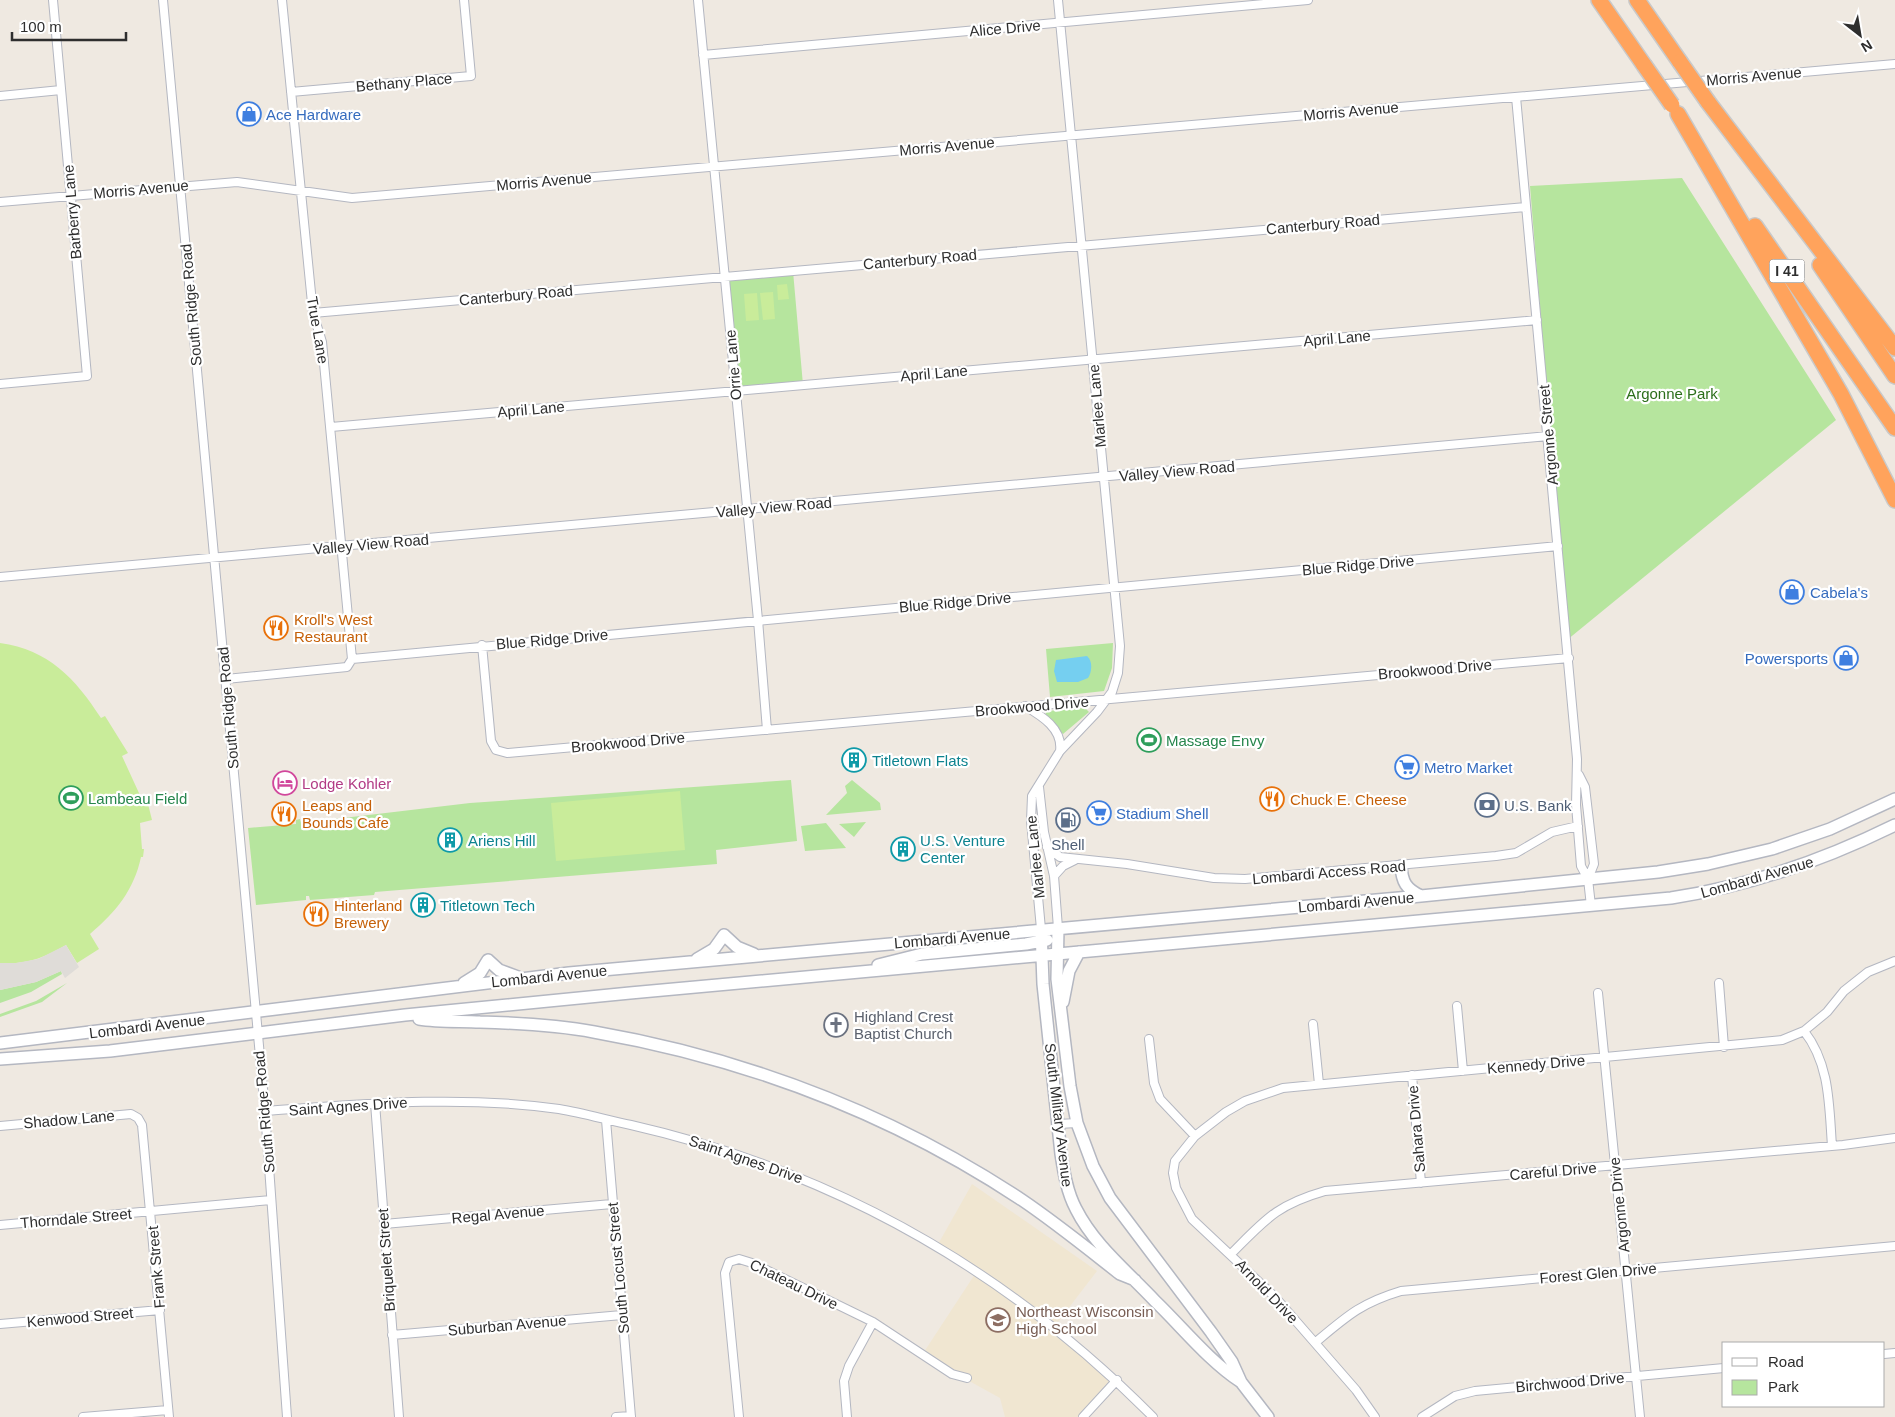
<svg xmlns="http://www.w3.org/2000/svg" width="1895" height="1417" viewBox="0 0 1895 1417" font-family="Arial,sans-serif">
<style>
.education{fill:#f0e6d1}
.green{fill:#b6e59e}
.pitch{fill:#c9ec9a}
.plaza{fill:#dfdcd8}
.water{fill:#75cff0}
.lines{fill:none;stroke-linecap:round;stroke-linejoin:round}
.street-casing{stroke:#b4b7c1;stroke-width:10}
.secondary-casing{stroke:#b4b7c1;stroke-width:14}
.highway-casing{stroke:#c9c9c9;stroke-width:18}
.street{stroke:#fff;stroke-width:8}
.secondary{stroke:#fff;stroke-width:11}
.highway{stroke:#ffa35c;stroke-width:15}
.highway-bridge-casing{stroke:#c9c9c9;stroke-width:18;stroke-linecap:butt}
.highway-bridge{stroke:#ffa35c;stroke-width:15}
.labels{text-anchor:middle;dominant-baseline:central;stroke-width:4.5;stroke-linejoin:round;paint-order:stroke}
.shield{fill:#fff;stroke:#6d6d6d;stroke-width:1}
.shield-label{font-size:14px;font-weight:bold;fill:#2e2e2e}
.street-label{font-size:15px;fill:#2e2e2e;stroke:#fff}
.shop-label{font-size:15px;fill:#366cbe;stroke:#fff;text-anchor:start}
.park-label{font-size:15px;fill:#2c6e1b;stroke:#fff}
.food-label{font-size:15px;fill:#c56008;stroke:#fff;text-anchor:start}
.leisure-label{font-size:15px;fill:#27864d;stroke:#fff;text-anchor:start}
.culture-label{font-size:15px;fill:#0d838f;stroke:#fff;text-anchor:start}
.hotel-label{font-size:15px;fill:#b23c85;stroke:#fff;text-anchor:start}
.service-label{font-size:15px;fill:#4e5e75;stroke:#fff;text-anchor:start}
.worship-label{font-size:15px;fill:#5b616d;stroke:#fff;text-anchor:start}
.education-label{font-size:15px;fill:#785e54;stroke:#fff;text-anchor:start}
</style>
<rect width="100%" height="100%" fill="#efe9e1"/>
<path class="education" d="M972 1184 1097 1271 1054 1327 1117 1380 1083 1417H1005L1000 1398 922 1355 977 1271 937 1246Z"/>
<path class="green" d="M1682 178 1836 420 1567 640 1530 186Z
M793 271 803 385 735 391 724 276Z
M1113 643 1112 668 1104 691 1050 697 1046 649Z
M1085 708 1089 712 1063 734 1045 715 1047 711Z
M791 780 797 841 716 850 717 864 375 892 374 895 310 900 309 896H306V900L256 905 248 828 296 824V820L300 819 301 823 470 803Z
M852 780 880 803 881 810 826 815 847 793 845 786Z
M866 822 854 837 839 824Z
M826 823 846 848 805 851 801 826Z
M61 971 62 974 31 992 0 1003V990L36 982Z
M67 983 42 1002 0 1017V1014L36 1001Z"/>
<path class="pitch" d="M787 284 789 299 778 300 777 285Z
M773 292 775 319 763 320 760 293Z
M757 293 759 320 746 321 744 294Z
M0 643C49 650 75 678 101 718L105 716 128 753 122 756 144 804H148L152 820 140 823 142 849H144L143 857H141C134 890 116 912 90 934L99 949 77 963 66 945C45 958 25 965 0 963Z
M680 791 685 850 556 861 551 803Z"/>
<path class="plaza" d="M66 945 79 967 65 978 61 971 36 982 0 990V963H16L38 959Z"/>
<path class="water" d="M1087 656C1093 661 1092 672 1088 678L1078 682H1057L1054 671 1056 660Z"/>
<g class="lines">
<g class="street-casing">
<path id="street" d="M163 0 265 1111 287 1417
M698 0 758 620 767 730
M703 55 1308 0
M291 92 471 76 464 0
M0 96 61 90
M1516 97 1577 759 1576 805 1581 866 1588 879 1591 906
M0 202 237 182 352 198 1895 64
M313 313 1526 207
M0 384 87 376 53 0
M331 427 1537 320
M0 577 1548 436
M482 645 491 741 496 750 507 753 1569 658
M352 659 1558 546
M226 679 347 667 352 659 322 342 313 313 282 0
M1025 706C1042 716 1063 729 1060 751
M1579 775 1585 787 1594 864 1588 879
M1039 787 1044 832 1054 876 1058 928
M1047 847 1060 857 1127 864 1214 878 1245 879 1496 856 1516 853 1552 832 1578 826
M1054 876 1063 866 1075 860
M1041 929 1031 821 1032 796 1060 751 1097 712 1112 692 1118 673 1120 646 1058 0
M1719 983 1724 1047
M1598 993 1640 1417
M1457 1006 1463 1071
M1313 1024 1319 1084
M1804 1031C1830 1064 1829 1105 1832 1146
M1149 1039 1154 1083 1160 1099 1195 1136
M1412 1075 1421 1183
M375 1103 399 1417
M265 1111C363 1104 461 1095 559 1109 583 1113 607 1120 631 1125 833 1171 1007 1270 1153 1417
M606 1120 631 1417
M1058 1124 1077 1123
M0 1126 131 1114 138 1118 142 1125 169 1417
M384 1224 612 1204
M0 1225 271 1200
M1231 1254C1265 1220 1276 1205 1325 1191L1843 1145 1895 1138
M0 1324 160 1310
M392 1335 622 1315
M1316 1342C1347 1316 1361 1303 1401 1291L1895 1246
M1884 1354 1895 1353
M83 1417 168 1410
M616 1417 631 1416
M739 1417 725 1273 729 1262 739 1259 752 1263 873 1322 952 1374 967 1378
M847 1417 844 1381 849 1366 873 1322
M1083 1417 1117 1380
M1375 1417 1356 1390 1275 1297 1192 1219 1176 1188 1173 1173 1175 1161 1195 1136 1226 1112 1245 1101 1283 1088 1782 1040 1804 1031 1827 1012 1844 991 1868 972 1895 961
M1422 1417 1455 1396 1475 1391 1724 1368"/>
</g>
<g class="secondary-casing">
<path id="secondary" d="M1401 866C1402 882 1406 889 1421 896
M1058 928 1057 979 1070 1086 1077 1123 1093 1166 1110 1198 1211 1332 1232 1362 1241 1382 1268 1417
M1041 929 1043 984 1061 1154C1064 1173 1067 1192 1076 1209 1094 1245 1128 1272 1155 1301 1183 1328 1208 1360 1241 1382
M697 959 714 949 724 935 737 947 754 954
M878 965 922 954 1026 944 1047 940
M464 983 480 973 488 960 499 970 518 977
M1063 1002 1069 971 1079 952
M419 1019C438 1022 460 1021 480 1022 518 1023 557 1025 594 1032 748 1059 892 1114 1022 1200 1056 1223 1088 1249 1120 1274L1135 1280
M0 1043 569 973 1421 896 1658 872 1708 864 1772 849 1830 829 1895 799
M0 1059 110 1051 405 1015 630 993 1671 898C1750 886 1824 860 1895 825"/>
</g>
<g class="highway-casing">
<path id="highway" d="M1599 0 1644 65
M1637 0 1680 62
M1708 102 1895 348
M1678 114 1841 394 1895 500
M1755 226 1895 428
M1820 265 1895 376"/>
</g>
<use href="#street" class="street"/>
<use href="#secondary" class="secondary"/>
<use href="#highway" class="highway"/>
<g class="highway-bridge-casing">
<path id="highway-bridge" d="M1680 62 1708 102
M1644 65 1672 105"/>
</g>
<use href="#highway-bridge" class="highway-bridge"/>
</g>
<defs>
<g id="shop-ring" transform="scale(1.25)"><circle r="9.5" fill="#fff" stroke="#3f7fe0" stroke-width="1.5"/><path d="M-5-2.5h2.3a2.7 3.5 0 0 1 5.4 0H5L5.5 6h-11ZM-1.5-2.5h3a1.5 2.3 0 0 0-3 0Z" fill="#3f7fe0"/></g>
<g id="restaurant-ring" transform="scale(1.25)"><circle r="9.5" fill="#fff" stroke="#e8710a" stroke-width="1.5"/><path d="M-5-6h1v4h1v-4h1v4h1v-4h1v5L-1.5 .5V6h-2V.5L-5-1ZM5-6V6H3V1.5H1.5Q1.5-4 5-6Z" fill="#e8710a"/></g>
<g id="stadium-ring" transform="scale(1.25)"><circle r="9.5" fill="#fff" stroke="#2e9e5b" stroke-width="1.5"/><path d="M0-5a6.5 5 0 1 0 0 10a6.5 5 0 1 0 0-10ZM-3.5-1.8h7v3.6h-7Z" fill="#2e9e5b"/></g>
<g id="building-ring" transform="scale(1.25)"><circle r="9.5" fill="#fff" stroke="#0f9aa8" stroke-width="1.5"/><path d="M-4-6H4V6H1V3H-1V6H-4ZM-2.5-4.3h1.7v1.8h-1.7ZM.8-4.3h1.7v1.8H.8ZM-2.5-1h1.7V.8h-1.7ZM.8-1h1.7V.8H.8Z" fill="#0f9aa8"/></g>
<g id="supermarket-ring" transform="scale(1.25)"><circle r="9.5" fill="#fff" stroke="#3f7fe0" stroke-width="1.5"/><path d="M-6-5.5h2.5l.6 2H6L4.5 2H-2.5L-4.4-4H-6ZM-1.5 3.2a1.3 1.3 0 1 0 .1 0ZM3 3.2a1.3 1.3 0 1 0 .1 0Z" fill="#3f7fe0"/></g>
<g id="hotel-ring" transform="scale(1.25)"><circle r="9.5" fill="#fff" stroke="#d1479c" stroke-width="1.5"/><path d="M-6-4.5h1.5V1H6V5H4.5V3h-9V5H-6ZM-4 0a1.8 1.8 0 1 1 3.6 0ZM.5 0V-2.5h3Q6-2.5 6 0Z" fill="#d1479c"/></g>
<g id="bank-ring" transform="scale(1.25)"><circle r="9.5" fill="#fff" stroke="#5c6f8a" stroke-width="1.5"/><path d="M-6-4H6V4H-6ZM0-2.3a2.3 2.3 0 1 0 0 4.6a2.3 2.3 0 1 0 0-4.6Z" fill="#5c6f8a"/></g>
<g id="fuel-ring" transform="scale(1.25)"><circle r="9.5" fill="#fff" stroke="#5c6f8a" stroke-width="1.5"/><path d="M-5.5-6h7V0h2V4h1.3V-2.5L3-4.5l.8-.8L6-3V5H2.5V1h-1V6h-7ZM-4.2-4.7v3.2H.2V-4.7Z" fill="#5c6f8a"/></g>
<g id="church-ring" transform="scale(1.25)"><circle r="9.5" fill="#fff" stroke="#6b7280" stroke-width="1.5"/><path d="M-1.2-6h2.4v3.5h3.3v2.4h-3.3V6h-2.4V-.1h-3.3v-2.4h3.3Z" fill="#6b7280"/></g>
<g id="school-ring" transform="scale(1.25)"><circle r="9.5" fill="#fff" stroke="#8d6e63" stroke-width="1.5"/><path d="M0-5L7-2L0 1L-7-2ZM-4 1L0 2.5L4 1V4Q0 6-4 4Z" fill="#8d6e63"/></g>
</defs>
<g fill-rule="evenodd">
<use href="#shop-ring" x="249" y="114"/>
<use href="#shop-ring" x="1792" y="592"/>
<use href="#restaurant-ring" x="276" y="628"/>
<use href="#shop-ring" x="1846" y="658"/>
<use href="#stadium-ring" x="1149" y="740"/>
<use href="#building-ring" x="854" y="760"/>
<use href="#supermarket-ring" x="1407" y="767"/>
<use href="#hotel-ring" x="285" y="783"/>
<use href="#stadium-ring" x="71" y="798"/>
<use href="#restaurant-ring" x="1272" y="799"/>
<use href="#bank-ring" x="1487" y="805"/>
<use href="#supermarket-ring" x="1099" y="813"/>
<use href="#restaurant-ring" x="284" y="814"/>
<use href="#fuel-ring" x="1068" y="820"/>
<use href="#building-ring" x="450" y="840"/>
<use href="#building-ring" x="903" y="849"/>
<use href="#building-ring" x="423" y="905"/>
<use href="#restaurant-ring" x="316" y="914"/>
<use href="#church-ring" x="836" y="1025"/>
<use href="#school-ring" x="998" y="1320"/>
</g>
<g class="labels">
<rect class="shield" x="1769.5" y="259.5" width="35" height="23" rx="4"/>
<g class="shield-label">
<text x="1787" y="271">I 41</text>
</g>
<g class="street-label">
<text transform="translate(1005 28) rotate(-5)">Alice Drive</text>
<text transform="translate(1754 76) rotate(-5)">Morris Avenue</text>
<text transform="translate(404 82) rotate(-5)">Bethany Place</text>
<text transform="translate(1351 111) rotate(-5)">Morris Avenue</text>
<text transform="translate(947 146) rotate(-5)">Morris Avenue</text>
<text transform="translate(544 181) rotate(-5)">Morris Avenue</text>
<text transform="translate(141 189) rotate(-5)">Morris Avenue</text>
<text transform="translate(72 212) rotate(-95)">Barberry Lane</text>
<text transform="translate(1323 224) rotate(-5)">Canterbury Road</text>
<text transform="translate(920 259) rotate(-5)">Canterbury Road</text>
<text transform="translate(516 295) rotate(-5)">Canterbury Road</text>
<text transform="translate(191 305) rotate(-95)">South Ridge Road</text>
<text transform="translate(318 330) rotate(80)">True Lane</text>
<text transform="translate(1337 338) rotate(-5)">April Lane</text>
<text transform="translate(733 365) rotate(-95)">Orrie Lane</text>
<text transform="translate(934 373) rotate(-5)">April Lane</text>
<text transform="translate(1097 406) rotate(-95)">Marlee Lane</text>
<text transform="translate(531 409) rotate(-5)">April Lane</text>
<text transform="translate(1548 435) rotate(-95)">Argonne Street</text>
<text transform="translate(1177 471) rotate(-5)">Valley View Road</text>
<text transform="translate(774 507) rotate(-5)">Valley View Road</text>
<text transform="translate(371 544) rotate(-5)">Valley View Road</text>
<text transform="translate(1358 565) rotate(-5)">Blue Ridge Drive</text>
<text transform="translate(955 602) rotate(-5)">Blue Ridge Drive</text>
<text transform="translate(552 639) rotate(-5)">Blue Ridge Drive</text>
<text transform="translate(1435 669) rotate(-5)">Brookwood Drive</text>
<text transform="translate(1032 706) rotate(-5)">Brookwood Drive</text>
<text transform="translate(228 708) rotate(-95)">South Ridge Road</text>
<text transform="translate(628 742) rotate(-5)">Brookwood Drive</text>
<text transform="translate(1035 857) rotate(-96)">Marlee Lane</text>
<text transform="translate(1329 872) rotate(-5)">Lombardi Access Road</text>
<text transform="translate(1757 877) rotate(-16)">Lombardi Avenue</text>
<text transform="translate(1356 902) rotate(-5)">Lombardi Avenue</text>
<text transform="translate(952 938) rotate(-5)">Lombardi Avenue</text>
<text transform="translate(549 976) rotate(-6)">Lombardi Avenue</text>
<text transform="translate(147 1026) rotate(-7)">Lombardi Avenue</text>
<text transform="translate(1536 1064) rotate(-5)">Kennedy Drive</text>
<text transform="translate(348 1106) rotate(-4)">Saint Agnes Drive</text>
<text transform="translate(264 1112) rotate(-95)">South Ridge Road</text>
<text transform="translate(1059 1115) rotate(83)">South Military Avenue</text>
<text transform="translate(69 1119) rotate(-5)">Shadow Lane</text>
<text transform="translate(1416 1129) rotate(-95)">Sahara Drive</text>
<text transform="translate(746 1159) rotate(19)">Saint Agnes Drive</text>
<text transform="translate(1553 1171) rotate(-5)">Careful Drive</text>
<text transform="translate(1619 1205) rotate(-96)">Argonne Drive</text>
<text transform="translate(498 1214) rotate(-5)">Regal Avenue</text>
<text transform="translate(76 1218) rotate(-5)">Thorndale Street</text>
<text transform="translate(386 1260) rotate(-94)">Briquelet Street</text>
<text transform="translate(156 1267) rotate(-95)">Frank Street</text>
<text transform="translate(618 1268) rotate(-95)">South Locust Street</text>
<text transform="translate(1598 1273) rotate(-5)">Forest Glen Drive</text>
<text transform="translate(794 1284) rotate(26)">Chateau Drive</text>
<text transform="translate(1267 1291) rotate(46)">Arnold Drive</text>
<text transform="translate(80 1317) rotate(-5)">Kenwood Street</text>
<text transform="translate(507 1325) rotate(-5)">Suburban Avenue</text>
<text transform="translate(1570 1382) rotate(-5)">Birchwood Drive</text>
</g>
<g class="shop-label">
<text x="266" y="114">Ace Hardware</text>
<text x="1810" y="592">Cabela's</text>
<text x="1828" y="658" text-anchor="end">Powersports</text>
<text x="1424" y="767">Metro Market</text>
<text x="1116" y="813">Stadium Shell</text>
</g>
<g class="park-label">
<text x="1672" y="393">Argonne Park</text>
</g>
<g class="food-label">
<text x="294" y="619">Kroll's West<tspan x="294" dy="17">Restaurant</tspan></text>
<text x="1290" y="799">Chuck E. Cheese</text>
<text x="302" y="805">Leaps and<tspan x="302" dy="17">Bounds Cafe</tspan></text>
<text x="334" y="905">Hinterland<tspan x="334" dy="17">Brewery</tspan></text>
</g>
<g class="leisure-label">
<text x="1166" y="740">Massage Envy</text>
<text x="88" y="798">Lambeau Field</text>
</g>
<g class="culture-label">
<text x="872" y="760">Titletown Flats</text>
<text x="468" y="840">Ariens Hill</text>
<text x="920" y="840">U.S. Venture<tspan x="920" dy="17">Center</tspan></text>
<text x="440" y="905">Titletown Tech</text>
</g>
<g class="hotel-label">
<text x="302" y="783">Lodge Kohler</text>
</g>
<g class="service-label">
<text x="1504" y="805">U.S. Bank</text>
<text x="1068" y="844" text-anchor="middle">Shell</text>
</g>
<g class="worship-label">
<text x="854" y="1016">Highland Crest<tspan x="854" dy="17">Baptist Church</tspan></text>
</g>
<g class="education-label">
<text x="1016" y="1311">Northeast Wisconsin<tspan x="1016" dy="17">High School</tspan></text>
</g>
</g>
<rect x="1722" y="1342" width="162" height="65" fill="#ffffff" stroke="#ababab"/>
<rect x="1732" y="1358" width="25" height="8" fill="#ffffff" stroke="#ababab"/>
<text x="1768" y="1367" font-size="15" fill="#2e2e2e">Road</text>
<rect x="1732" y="1380" width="25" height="15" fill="#b6e59e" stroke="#ababab"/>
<text x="1768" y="1392" font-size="15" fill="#2e2e2e">Park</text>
<g transform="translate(1860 35) rotate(149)" stroke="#ffffff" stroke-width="4" paint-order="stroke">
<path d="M0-4L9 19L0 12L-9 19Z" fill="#2e2e2e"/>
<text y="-8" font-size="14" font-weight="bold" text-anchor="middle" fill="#2e2e2e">N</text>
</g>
<path d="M12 32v8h114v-8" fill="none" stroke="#2e2e2e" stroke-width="2.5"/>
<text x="20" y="32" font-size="15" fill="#2e2e2e" stroke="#ffffff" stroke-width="4" paint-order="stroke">100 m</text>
</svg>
